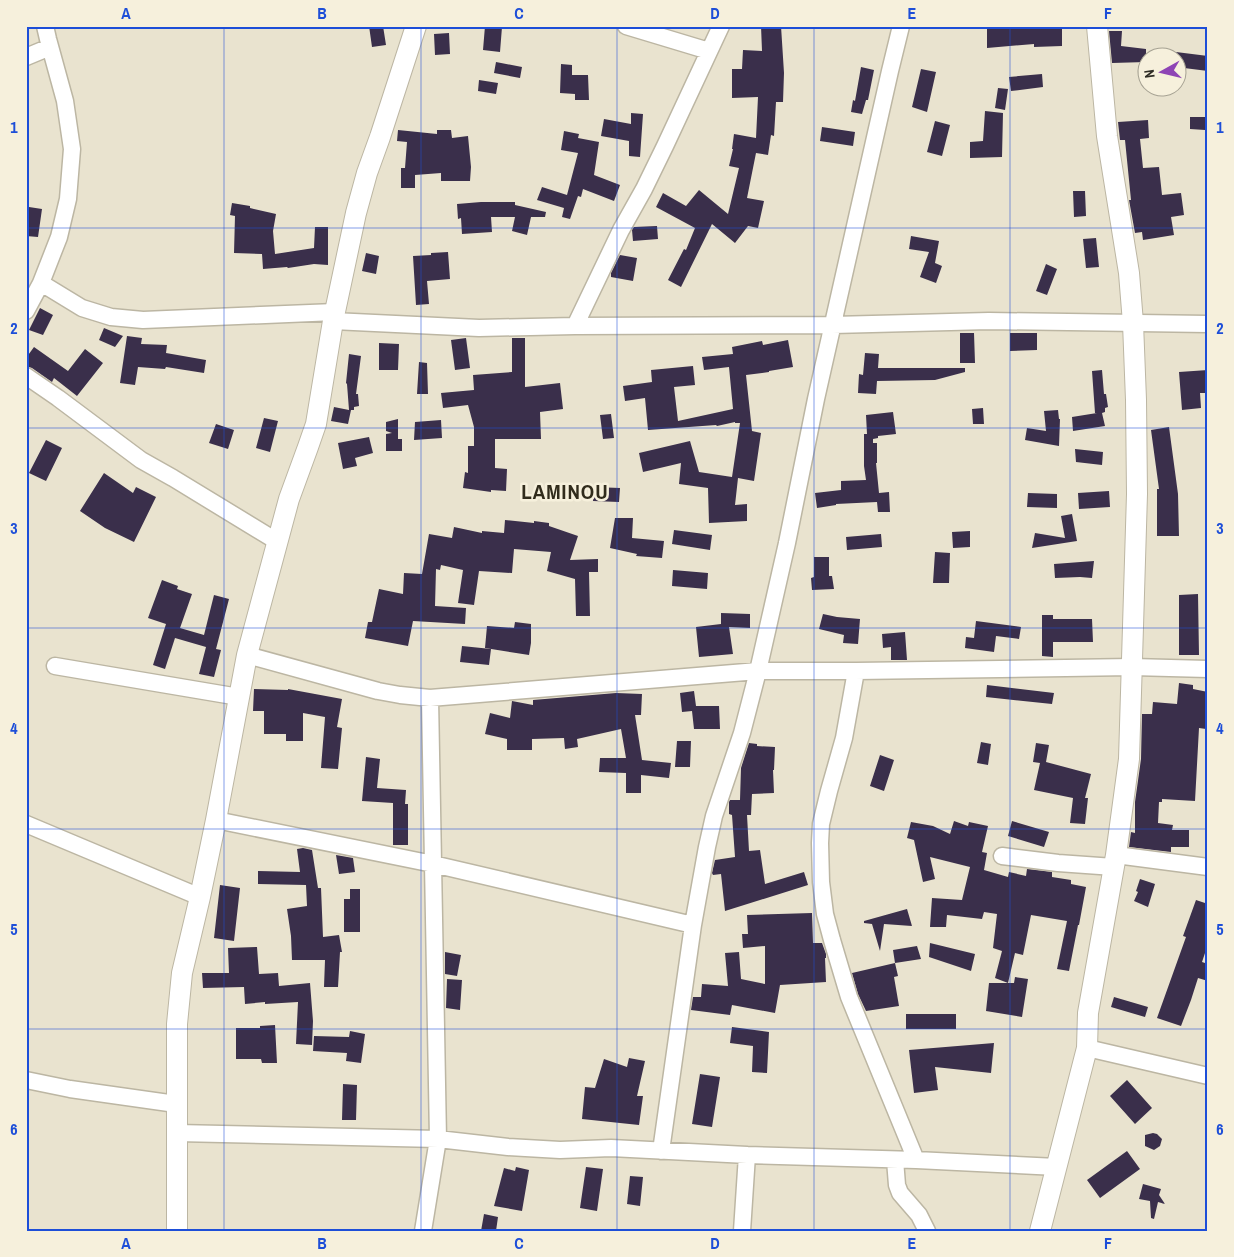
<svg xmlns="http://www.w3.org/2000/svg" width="1234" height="1257" viewBox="0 0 1234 1257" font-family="'Archivo Narrow',sans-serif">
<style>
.building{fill:#3a2f4b}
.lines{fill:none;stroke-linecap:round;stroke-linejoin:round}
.minor-casing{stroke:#bcb6a3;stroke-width:19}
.tertiary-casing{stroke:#bcb6a3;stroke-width:22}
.minor{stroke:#fff;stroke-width:16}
.tertiary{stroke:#fff;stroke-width:20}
.grid{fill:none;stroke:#1d4ed8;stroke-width:1;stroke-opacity:0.55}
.labels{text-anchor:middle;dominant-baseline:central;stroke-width:5;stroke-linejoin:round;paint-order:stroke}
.district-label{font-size:21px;font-weight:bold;letter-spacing:1px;fill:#312c1c;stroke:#f6f0dc}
.neatline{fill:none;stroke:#1d4ed8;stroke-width:2}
.grid-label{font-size:16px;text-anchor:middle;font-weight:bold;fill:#1d4ed8}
</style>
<rect width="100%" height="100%" fill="#e9e3cf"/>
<path class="building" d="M369 26H383L386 45 372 47Z
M485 26 502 27 500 52 483 50Z
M761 26H781L784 73 783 102H776L774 136 771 135 768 155 756 153 747 198 764 201 758 228 748 226 735 243 712 224 681 287 668 280 684 249 686 250 695 228 656 207 663 193 686 206 699 190 728 214 739 168 729 166 733 149H732L734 134 756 138 758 97 732 98V69H742L743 50 762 51Z
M987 26H1062V46L1034 47V44L987 48Z
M1109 31H1122L1121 46 1146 49V62L1112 63Z
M449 33 450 54 435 55 434 34Z
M1176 52 1208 56V71L1176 67Z
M496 62 522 67 520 78 494 73Z
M561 64 572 65V75H588L589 100H575V94L560 93Z
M861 67 874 70 868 100H866L862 114 851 112 853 100 855 101Z
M921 69 936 72 927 112 912 107Z
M1042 74 1043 87 1011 91 1009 77Z
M479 80 498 83 496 94 478 91Z
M998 88 1008 89 1005 110 995 108Z
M985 111 1003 113 1002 157 970 158V142L983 141Z
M631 113 643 114 640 157 629 156V141L601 136 604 119 631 124Z
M1190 117H1205V130L1190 129Z
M1148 120 1149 138 1140 139 1143 168 1159 167 1162 195 1181 193 1184 215 1171 217 1174 235 1143 240 1142 232 1135 233 1129 200H1131L1125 140H1120L1118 122Z
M935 121 950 125 942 156 927 152Z
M822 127 855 132 853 146 820 141Z
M398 130 437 134V130H451L452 138 468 136 471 167 470 181H441V173L415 175V188H401V168H405L407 142 397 141Z
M564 131 579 134 578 138 599 142 594 175 620 185 614 201 583 189 581 197 578 196 570 219 562 217 564 208 537 200 542 187 567 195 578 153 561 150Z
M1073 191H1085L1086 216 1074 217Z
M481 202H515V205L546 212 545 217H531L527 235 512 231 515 217H491L492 232 462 234 461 218 458 219 457 204Z
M232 203 250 206V208L276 214 273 231 275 254 314 248 315 227H328V265L314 264 288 268 287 267 263 269 262 254 234 253 235 216 230 215Z
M29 207 42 209 38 237 26 236V226Z
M657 226 658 239 633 241 632 230 634 227Z
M911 236 939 241 935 263 942 266 936 283 920 277 929 252 909 249Z
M1096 238 1099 267 1086 268 1083 239Z
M448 252 450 279 427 281 429 304 416 305 413 256 431 255V253Z
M366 253 379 256 376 274 362 271Z
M620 255 637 258 633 281 611 277V273Z
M1046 264 1057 269 1047 295 1036 291Z
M40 308 53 315 43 335 29 330Z
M104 328 123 336 115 347 99 340Z
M960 333H974L975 363H960Z
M1010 333H1037V350L1010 351Z
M127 336 142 338 141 344 167 345 166 353 206 360 204 373 166 367 165 369 138 367 135 385 120 383Z
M466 338 470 368 455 370 451 340Z
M512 338H525V387L560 383 563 409 540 412 541 439H495V468L507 469 506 491 491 490V492L463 488 465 472 468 473V446H474V427L468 405 443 408 441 393 474 390 473 375 512 372Z
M788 340 793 367 769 371V372L746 375 752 431 761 433 754 481 738 478 735 505 747 504V521L709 523 708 488 679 484 681 463 643 472 639 453 690 441 699 472 732 477 740 423H735V422L717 426 716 425 648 430 645 398 625 401 623 386 652 382 651 370 693 366 695 385 674 387 678 421 733 409 729 367 704 370 702 357 733 354 732 347 762 341 763 345Z
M379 343 399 344 398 370H379Z
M34 347 68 371 85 349 103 363 77 396 54 378 52 382 32 368 26 366V358Z
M865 353 879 354 878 368H965V372L935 380 877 381 876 394 858 393 859 374 863 375Z
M349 354 361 356 356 394H358L359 406 354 407V410H349H351L348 424 331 421 334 407 349 410 347 384 346 383Z
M419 362 427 363 428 394H417Z
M1102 370 1104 394H1106L1108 407 1105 408V412L1102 413 1105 426 1073 431 1072 417 1097 413H1095L1092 371Z
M1208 370V393H1200L1201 408 1182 410 1179 372Z
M983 408 984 424H973L972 409Z
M1058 410 1059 419H1060L1059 446 1025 440 1027 428 1046 431 1044 411Z
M893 412 896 434 878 436V438L873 439V443H877V463H876L879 493 889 492 890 512H878L877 502 836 504V505L817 508 815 493 841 490V481L866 480 864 466V434H867L866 415Z
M611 414 614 438 603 439 600 415Z
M264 418 278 421 270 452 256 448Z
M398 419V439H402V451H386V434L392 433 386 431V422Z
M441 420 442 438 414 440 415 422Z
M216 424 234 430 228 449 209 443Z
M1169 427 1178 494 1179 536H1157V489H1159L1151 430Z
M369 437 373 453 355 458 357 466 343 469 338 443Z
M46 440 62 448 46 481 29 473Z
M1075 449 1103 452 1102 465 1076 462Z
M104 473 133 493 136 487 156 497 134 542 105 528 80 511Z
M594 487 620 488 619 502 593 501Z
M1109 491 1110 507 1079 509 1078 493Z
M1028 493 1057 494V508L1027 507Z
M1072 514 1077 541 1032 548 1035 533 1065 538 1061 516Z
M615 518H633L632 538 664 541 662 558 636 556 637 554 610 548Z
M505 520 534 523V521L549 523V526L578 536 570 560 598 559V572H589L590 616H576L575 579 547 571 551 552 514 549 512 573 479 571 474 605 458 603 463 570 441 565 440 570 436 569 435 606 466 608 465 624 413 621 408 646 365 638 368 622H372L379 589 403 594 404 573 422 574 429 534 452 538 454 527 482 533V531L504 533Z
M674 530 712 535 710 550 672 544Z
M970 531V547L953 548 952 532Z
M881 534 882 547 847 550 846 537Z
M935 552 950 553 949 583H933Z
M814 557H829V576H832L834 589 812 590 811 578 814 577Z
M1094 561 1092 578 1080 577 1055 578 1054 564Z
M673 570 708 573 707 589 672 586Z
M162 580 178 586 177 589 192 594 180 628 204 635 214 595 229 599 216 649 221 650 214 677 199 674 206 647 175 638 165 669 153 665 166 624 148 618Z
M1198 594 1199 655H1179V595Z
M721 613 750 614V628L729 627 733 654 699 657 696 627 721 624Z
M823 614 837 617 860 619 858 644 843 643 844 635 819 629Z
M1042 615H1053V619H1092L1093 642H1053V657L1042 656Z
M976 621 1021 627 1019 639 996 636 994 652 965 648 966 637 974 638Z
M515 622 531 624V643L529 655 485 648 487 626 514 628Z
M905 632 907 660H891V647L883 648 882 634Z
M462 646 491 649 489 665 460 662Z
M1179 683 1193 685V689L1208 692V718L1206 729 1199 728 1195 801 1162 799V802H1159L1158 823 1173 825 1172 830H1189V847H1171V852L1129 847 1131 832 1135 833V802L1141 759 1142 714H1152L1153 702 1177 704Z
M987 685 1054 693 1052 704 986 697Z
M254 689 288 690V689L342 699 337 727 342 728 338 769 321 768 325 717 303 713V741H286V734H264V711H253Z
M694 691 696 706H719L720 729H694L692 711 682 712 680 693Z
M616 693 642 694 641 715H635L642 760 671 763 669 778 641 775V793H626V773L599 772 600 758H626L621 729 577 739 578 747 565 749 564 738 532 739V750H507V739L485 734 490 713 510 718 512 701 533 705V700Z
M677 741H691L690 767H675Z
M981 742 991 744 988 765 977 763Z
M749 743 757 744V746L775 747 774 770H773L774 793 752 794 751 815H747L749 851 760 850 765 884 804 872 808 885 725 911 721 874 713 875 712 873 715 860 735 857 732 815 729 814V802L730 800H740L741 768Z
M1036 743 1049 745 1046 762 1091 774 1085 798H1088L1085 824 1070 823 1073 798 1034 790 1040 763 1033 762Z
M880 755 894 760 884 791 870 786Z
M366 757 380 759 377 788 406 790 405 804H408V845H393V803L362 801Z
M954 821 968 826 969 822 988 826 982 852 987 853 984 870 1008 877 1009 872 1026 876 1027 869 1052 872V877L1071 880V884L1086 887 1079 925H1078L1069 971 1057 969 1067 921 1031 915 1023 955 1015 953 1008 983 995 978 1002 951 993 948 997 914 984 912 982 919 947 915 946 927H930L932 898 962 900 970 867 930 857 935 879 923 882 914 840 907 838 911 822 933 826 950 834Z
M1012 821 1049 832 1044 847 1008 836Z
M303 848 312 850 318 888H321L323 937 339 935 342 952H340L338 987H324L325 960H292L291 936 287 909 307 906 306 885 258 884V871L300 872 297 849Z
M336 855 353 858 355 872 339 874Z
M1140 879 1155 884 1148 907 1134 901 1138 892 1136 891Z
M220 885 240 888 234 941 214 938Z
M350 889H360V932H344V899H350Z
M1196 900 1208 904V944L1202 962 1208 964V981L1198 978 1191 1000 1181 1026 1157 1018 1186 937 1183 936Z
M907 909 912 926 884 924 880 951 872 924 864 923V921Z
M812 913 813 943H822L826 954V958H825L826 982 780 985 775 1013 732 1005 730 1015 691 1010 693 997H701L702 984 728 986 725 953 739 952 741 979 765 984V946L743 948 742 934H748L747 915Z
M930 943 975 954 971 971 929 957Z
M917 946 921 959 895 963 893 950Z
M257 947 259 974 278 973 279 986 310 983 313 1021 312 1045 296 1044 298 1002 265 1004V1002L245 1004 244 987 203 988 202 973H229L228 948Z
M445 952 461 955 457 976 445 974Z
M895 963 898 976 894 977 899 1006 866 1011 858 994 852 973Z
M1015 977 1028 979 1022 1017 986 1011 989 983H1014Z
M447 979 462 980 460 1010 446 1008Z
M1114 997 1148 1007 1145 1017 1111 1007Z
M906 1014H956V1029H906Z
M275 1025 277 1063H262L261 1059H236V1028H260V1026Z
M732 1027 769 1032 767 1073 752 1072 753 1046 730 1043Z
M350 1031 365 1034 361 1063 346 1061 347 1053 313 1051 314 1036 349 1037Z
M994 1043 991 1073 935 1067 938 1090 914 1093 909 1050Z
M629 1058 645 1061 637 1096H643L639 1125 582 1119 585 1087 595 1088 604 1059 627 1067Z
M700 1074 720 1077 712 1127 692 1124Z
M1127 1080 1152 1108 1135 1124 1110 1096Z
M343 1084 357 1085 356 1120H342Z
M1153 1133 1157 1134 1162 1139 1160 1146 1154 1150 1145 1146V1135Z
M1127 1151 1140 1169 1100 1198 1087 1180Z
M516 1167 529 1170 522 1211 494 1206 504 1168 515 1171Z
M586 1167 603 1169 597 1211 580 1208Z
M630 1176 643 1177 640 1206 627 1204Z
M1143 1184 1161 1189 1159 1195 1165 1204 1158 1202 1154 1219 1151 1218 1150 1201 1139 1199Z
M484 1214 498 1217 496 1231H481Z"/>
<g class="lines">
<g class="minor-casing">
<path id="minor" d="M626 26 709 51
M26 57 50 47
M41 283 82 308 111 317 143 320 335 312
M26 311 41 283 59 237 68 199 72 149 65 101 48 39 45 26
M333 321 479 328 575 326 833 325 989 321 1208 324
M575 326 621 230 644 189 665 146 721 26
M26 376 58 398 141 460 173 478 278 542
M247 655 378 691 400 695 430 698 758 671H856L1132 667 1208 669
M55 666 239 697
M856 671 844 738 829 791 821 824 820 843 821 882 825 914 832 940 849 997 916 1160
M216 820 433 864 693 925
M26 824 200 897
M1116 855 1208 867
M1002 856 1058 863 1114 867
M1087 1048 1208 1076
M26 1080 70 1089 176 1104
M177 1133 438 1139 508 1147 560 1150 611 1148 747 1155 916 1160 1057 1167
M661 1151 693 925 707 847 714 816 742 733 758 671 787 543 816 399 890 71 901 26
M895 1160 897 1185 900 1193 919 1215 927 1231
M423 1231 438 1139 430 698
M742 1231 747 1155"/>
</g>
<g class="tertiary-casing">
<path id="tertiary" d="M177 1231V1024L182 973 200 897 216 820 247 655 289 499 308 447 316 424 333 321 356 213 367 173 380 137 416 26
M1040 1231 1087 1048 1088 1013 1116 855 1129 759 1137 494 1136 400 1133 323 1129 273 1107 136 1097 26"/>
</g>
<use href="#minor" class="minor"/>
<use href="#tertiary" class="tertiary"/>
</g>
<path class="grid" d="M224 26V1231M421 26V1231M617 26V1231M814 26V1231M1010 26V1231M26 228H1208M26 428H1208M26 628H1208M26 829H1208M26 1029H1208"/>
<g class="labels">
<g class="district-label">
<text x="565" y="491">LAMINOU</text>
</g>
</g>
<rect width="1234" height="1257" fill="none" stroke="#f6f0dc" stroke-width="55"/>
<g transform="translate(1162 72) rotate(262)"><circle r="24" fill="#f6f0dc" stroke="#a6a293"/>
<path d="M0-4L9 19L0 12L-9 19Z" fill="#8e44b5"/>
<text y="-8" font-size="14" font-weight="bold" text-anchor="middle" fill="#2f2d26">N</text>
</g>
<rect x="28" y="28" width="1178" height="1202" class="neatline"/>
<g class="grid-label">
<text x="126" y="19">A</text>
<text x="322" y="19">B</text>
<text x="519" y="19">C</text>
<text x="715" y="19">D</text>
<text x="912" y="19">E</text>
<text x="1108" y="19">F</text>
<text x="14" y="133">1</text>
<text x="1220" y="133">1</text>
<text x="14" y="334">2</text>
<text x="1220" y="334">2</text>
<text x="14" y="534">3</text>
<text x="1220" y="534">3</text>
<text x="14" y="734">4</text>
<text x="1220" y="734">4</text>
<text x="14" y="935">5</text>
<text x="1220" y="935">5</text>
<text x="14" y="1135">6</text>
<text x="1220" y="1135">6</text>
<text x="126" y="1249">A</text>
<text x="322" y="1249">B</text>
<text x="519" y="1249">C</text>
<text x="715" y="1249">D</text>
<text x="912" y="1249">E</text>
<text x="1108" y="1249">F</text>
</g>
</svg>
